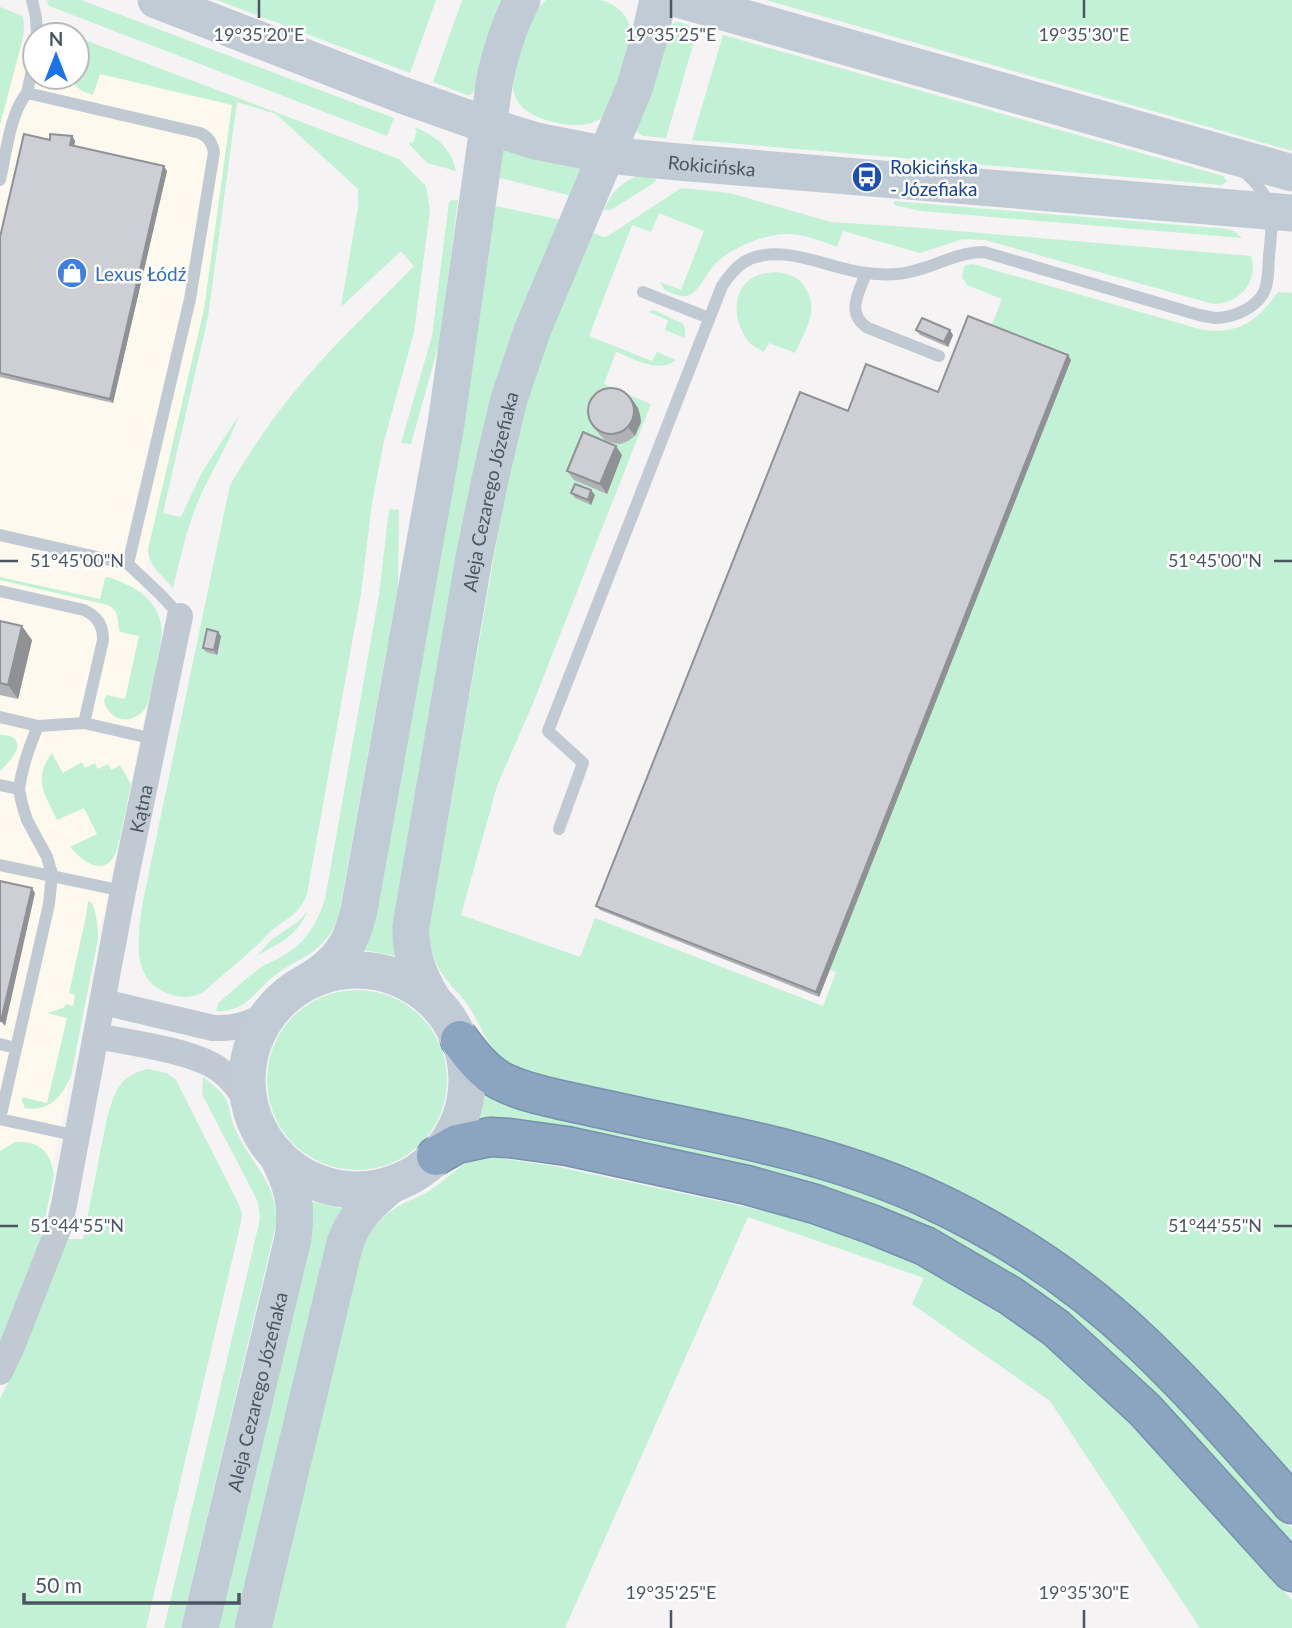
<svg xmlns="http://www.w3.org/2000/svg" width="1292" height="1628" viewBox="0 0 1292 1628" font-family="Lato,sans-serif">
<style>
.commercial{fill:#fdf9ef}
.green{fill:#c3f1d5}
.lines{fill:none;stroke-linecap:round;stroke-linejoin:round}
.highway-casing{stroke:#7690ad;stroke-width:41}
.lane{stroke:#c1cad2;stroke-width:12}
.street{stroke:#c1cad2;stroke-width:26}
.secondary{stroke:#c1cbd6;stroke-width:37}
.highway{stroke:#8ba5c1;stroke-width:38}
.wall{fill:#b0b2b7}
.shaded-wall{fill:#909195}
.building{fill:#cdcfd5;stroke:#909195;stroke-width:2}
.ticks{fill:none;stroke:#4a5661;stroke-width:2.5}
.labels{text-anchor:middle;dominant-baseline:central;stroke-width:5;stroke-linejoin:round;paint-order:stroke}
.street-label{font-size:19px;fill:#4a5661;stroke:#fff}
.transit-label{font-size:19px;fill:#164399;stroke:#fff;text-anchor:start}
.shop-label{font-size:19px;fill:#366cbe;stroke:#fff;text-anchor:start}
.ticks-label{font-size:18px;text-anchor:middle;fill:#4a5661;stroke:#fff;stroke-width:5;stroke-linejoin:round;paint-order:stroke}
</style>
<rect width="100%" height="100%" fill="#f5f3f3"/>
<path class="commercial" d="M17 36 35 41V77H77V54L234 101 205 315 140 592 160 615 163 624 162 635 98 939 42 1220 0 1212V109Z"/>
<path class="green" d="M47 0H81L394 118 387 136 49 6Z
M217 0H436L410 73Z
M462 0H505L475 89 472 94 467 95 433 82Z
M546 0H601C623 6 633 23 633 45 626 62 619 79 612 96 610 102 607 111 603 116 587 134 537 122 522 107 513 97 511 84 512 71L536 10Z
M766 0H1292V151Z
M0 7 23 16 24 25 23 38 0 125Z
M675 22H679L698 28 666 138 643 136 637 132 636 128 662 61 669 29Z
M723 35 1223 176 1227 181 1222 185 692 140Z
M77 37 399 159 426 186 430 211 414 332 384 441 372 503 361 593 307 894C299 917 281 920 266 936 251 952 235 965 218 979 213 984 207 990 201 993 192 998 180 998 170 994 130 981 138 939 142 906L230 485C249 454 268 424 291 396 328 349 373 309 414 266L401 251 341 307 358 207V189L276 114 237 102 208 317 163 513 181 517 202 472 239 415C229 444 212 470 199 499 187 528 180 558 173 589 163 573 150 571 148 549L204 309 232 105 100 74 93 95 82 91 65 77H77Z
M415 127C435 136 452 148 456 171L427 163 409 144 410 142 413 143 417 131 415 129Z
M501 145 583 162 572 196 496 177Z
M637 176H658L655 182 611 210H604C611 193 620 183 637 176Z
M681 188 730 193 831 222 910 227 1251 256C1259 282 1239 304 1213 304L985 240 963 239 920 253 843 231 837 247C821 241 806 235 789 234 766 233 730 248 714 265 707 273 699 290 690 295 682 299 671 293 664 289L660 282 681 290 704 231 659 213 651 232 632 225 589 336 652 361 657 352 676 360C658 374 635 359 616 352L604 384 651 404 534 701 497 786 461 915 580 957 595 918 823 1006 836 972 830 970 990 329 1002 299 967 285 962 277 963 270 966 265 973 264 1203 330C1240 334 1257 321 1278 292L1292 293V1476L948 1187 909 1169 802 1133 519 1070C488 1055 485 1031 468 1005 463 998 456 991 450 984 436 969 429 949 429 928L503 505 522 420 537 369 551 332 593 233 604 237 608 236Z
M452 200H458L440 340 411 444 401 443 432 336 449 202Z
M894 201 1228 229 1234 231 1242 238 921 211 894 205Z
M492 205 561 220 396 956 363 950Z
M776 272C790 274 800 277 807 291 819 311 804 333 795 353L769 343 764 352C759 349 754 347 750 343 733 325 730 290 754 277 761 273 768 273 776 272Z
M654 310 683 324 685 328V338L665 330 668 320 648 312Z
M389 509 399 510 398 587 338 919C321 956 303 954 274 976 255 991 245 1013 216 1011L218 1003C232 992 245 979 260 968 268 963 276 960 284 955 306 943 317 923 325 899L379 595Z
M0 577 100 599 105 578 107 577C135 585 163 602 162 635 159 649 152 699 145 709 139 716 130 721 121 719 112 717 105 708 104 700L107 695 125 699 139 636 120 632C116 621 121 612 108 605L0 580Z
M0 735C4 735 8 735 12 737 27 746 7 764 0 771Z
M52 753 63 773 82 762 85 768 95 763 98 769 108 764 111 770 120 765 131 784C128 800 124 817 121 833 119 840 118 848 115 855 103 878 81 860 70 847L97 834 84 808 57 820C45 795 32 779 52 753Z
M88 901 92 903C97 915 98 926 98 939L71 1076C62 1097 49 1112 25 1108L22 1101V1097L47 1103 67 1018 47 1013 63 1008 66 1004 73 1006 75 995 69 993 86 916Z
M306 913H307C293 940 281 941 257 956L271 940 299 921Z
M267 1080a90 90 0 1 1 180 0a90 90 0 1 1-180 0Z
M148 1069 167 1073 176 1080 238 1203 242 1213 241 1222 146 1628H0V1399L21 1357 68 1239H83L107 1118C115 1092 118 1076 148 1069Z
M203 1077C210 1083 218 1088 224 1096 230 1104 230 1117 234 1126 249 1164 278 1180 276 1224L181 1628H164L260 1219 258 1204 255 1196 202 1094Z
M486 1090C556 1108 626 1127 696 1145 736 1155 775 1164 814 1176 884 1197 955 1227 1017 1267 1124 1336 1207 1435 1292 1529V1546L1020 1280 985 1258 950 1240 481 1120 480 1119Z
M15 1142C39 1140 52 1153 54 1176L40 1242 0 1353V1151Z
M477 1157H493L554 1166 788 1216 829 1228 903 1256 957 1283 1021 1326 1066 1362 1112 1402 1156 1449 1292 1600V1628H1200L1050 1401 912 1304 924 1278 748 1217 565 1628H272L362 1249C370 1228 383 1215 402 1204 412 1199 423 1196 432 1189 448 1178 459 1165 477 1157Z
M311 1201 343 1209 237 1628H216Z"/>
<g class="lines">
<g class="highway-casing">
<path id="highway" d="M460 1040C471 1055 484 1072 501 1081 520 1091 541 1095 561 1100 589 1106 616 1112 644 1118 738 1137 834 1156 923 1196 1002 1232 1078 1282 1141 1342 1195 1393 1243 1449 1292 1504
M436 1156 457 1144 490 1137 509 1138 567 1146 747 1185 815 1204 871 1224 925 1246 1011 1296 1056 1328 1145 1410 1292 1572"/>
</g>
<path class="lane" d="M32 0 36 17 37 35
M27 93 35 56
M0 180C6 154 10 113 27 93L200 133C209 137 212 143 214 152L190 299 128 564
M866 273C859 293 845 313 868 328L939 356
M643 292 709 318
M0 535 128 564 161 595 180 616
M0 591 84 610C98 617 103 625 103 640L84 723
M0 717 38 726
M0 785 19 789 22 804 27 820 47 857 52 874 49 904 0 1119
M19 789C22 767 29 747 38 726L84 723 154 739
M559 829 583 763 548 731 722 286C728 277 735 268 744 262 779 242 823 266 859 272 871 274 884 275 896 274 927 272 953 252 984 252L1199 315C1204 316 1210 317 1215 318 1232 318 1254 309 1263 294 1269 284 1268 268 1269 256 1273 218 1276 199 1244 172
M0 865 123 891
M0 1044 16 1048
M0 1119 78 1136"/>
<g class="street">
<path d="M103 1002 213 1028C235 1029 250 1024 269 1013"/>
<path d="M97 1036C130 1043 190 1050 217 1068 232 1078 243 1094 252 1109"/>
<path id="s1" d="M0 1372 11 1349 59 1227 64 1205 123 891 180 616"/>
</g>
<g class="secondary">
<path id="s2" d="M156 0 402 95 510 133 536 141 607 155 678 162 1292 213"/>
<path d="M681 0 1292 173"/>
<circle cx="357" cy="1080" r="110"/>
<path d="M310 980C339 963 352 943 359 910L446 424 495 78C501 50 509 25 522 0"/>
<path id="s3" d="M433 1000C419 977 410 954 411 926L474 558 491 475 509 399 532 331 634 89 649 39 658 0"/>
<path id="s4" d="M200 1628 293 1238C298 1205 292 1184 277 1155"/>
<path d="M253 1628 345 1243C355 1216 371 1201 392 1184"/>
</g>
<use href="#highway" class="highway"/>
</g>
<path class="wall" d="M72 136 75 141 74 146 167 171 113 403 0 377V237L50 140Z
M916 330 953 335 948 347 920 335Z
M1068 355 1071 360 819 997 600 910 596 906 848 411 938 392Z
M631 398 638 408 640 415 641 422 635 436 628 441 621 444 613 443 605 440 599 434 592 425Z
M622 455 607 494 574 480 567 471Z
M571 493 595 495 591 505 575 498Z
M0 621 32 640 18 699 0 695Z
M221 636 217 655 206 652 203 648Z"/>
<path class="shaded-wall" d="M72 136 75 141 73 150 70 145Z
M164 166 167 171 113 403 110 399Z
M950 330 953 335 948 347 944 342Z
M1068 355 1071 360 819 997 816 992Z
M631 398 638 408 640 415 641 422 635 436 628 427Z
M616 446 622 455 607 494 600 484Z
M591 490 595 495 591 505 588 500Z
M22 626 32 640 18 699 8 685Z
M218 632 221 636 217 655 214 650Z
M32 888 35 893 5 1026 1 1021Z"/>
<path class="building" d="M24 134 50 140V134L72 136 70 145 164 166 110 399 0 373V237Z
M968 316 1068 355 816 992 596 906 800 392 848 411 866 364 938 392Z
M922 318 950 330 944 342 916 330Z
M588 411a23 23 0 1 1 46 0a23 23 0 1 1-46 0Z
M583 432 616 446 600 484 567 471Z
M575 484 591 490 588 500 571 493Z
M0 621 22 626 8 685 0 683Z
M207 629 218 632 214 650 203 648Z
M0 881 32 888 1 1021H0Z"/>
<path class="ticks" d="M259 0V18M671 0V18M1084 0V18M0 561H18M1274 561H1292M0 1226H18M1274 1226H1292M671 1610V1628M1084 1610V1628"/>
<defs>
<g id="bus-disc" transform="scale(1.575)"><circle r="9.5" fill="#1a4fb4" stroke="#fff"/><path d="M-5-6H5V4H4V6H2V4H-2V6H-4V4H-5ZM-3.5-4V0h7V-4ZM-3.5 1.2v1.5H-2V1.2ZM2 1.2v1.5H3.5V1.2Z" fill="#fff"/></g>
<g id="shop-disc" transform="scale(1.575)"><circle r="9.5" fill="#3f7fe0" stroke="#fff"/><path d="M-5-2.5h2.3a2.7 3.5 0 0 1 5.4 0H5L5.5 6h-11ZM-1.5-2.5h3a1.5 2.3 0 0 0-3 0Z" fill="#fff"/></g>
</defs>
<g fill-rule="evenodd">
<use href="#bus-disc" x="867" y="177"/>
<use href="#shop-disc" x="72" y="273"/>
</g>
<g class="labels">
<g class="street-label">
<text stroke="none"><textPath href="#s2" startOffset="583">Rokicińska</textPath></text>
<text stroke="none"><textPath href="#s3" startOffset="520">Aleja Cezarego Józefiaka</textPath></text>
<text stroke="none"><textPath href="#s1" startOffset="583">Kątna</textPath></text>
<text stroke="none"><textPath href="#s4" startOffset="243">Aleja Cezarego Józefiaka</textPath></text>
</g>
<g class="transit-label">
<text x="890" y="166">Rokicińska<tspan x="890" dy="22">- Józefiaka</tspan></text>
</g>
<g class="shop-label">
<text x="95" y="273">Lexus Łódź</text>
</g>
</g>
<g class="ticks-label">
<text x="259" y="41">19°35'20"E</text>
<text x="671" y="41">19°35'25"E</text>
<text x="1084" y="41">19°35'30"E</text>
<text x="77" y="567">51°45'00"N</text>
<text x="1215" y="567">51°45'00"N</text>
<text x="77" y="1232">51°44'55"N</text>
<text x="1215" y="1232">51°44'55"N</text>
<text x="671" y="1599">19°35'25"E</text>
<text x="1084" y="1599">19°35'30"E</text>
</g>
<g transform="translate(56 56)"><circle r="33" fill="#ffffff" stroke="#b7bbc0" stroke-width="2"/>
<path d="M0-5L12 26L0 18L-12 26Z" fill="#1a73e8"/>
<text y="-10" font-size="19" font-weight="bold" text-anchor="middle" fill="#4a5661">N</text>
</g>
<path d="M24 1593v10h215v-10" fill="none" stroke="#4a5661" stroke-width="3.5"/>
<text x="35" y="1593" font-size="21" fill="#4a5661" stroke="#ffffff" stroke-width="5" paint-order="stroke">50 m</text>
</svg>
